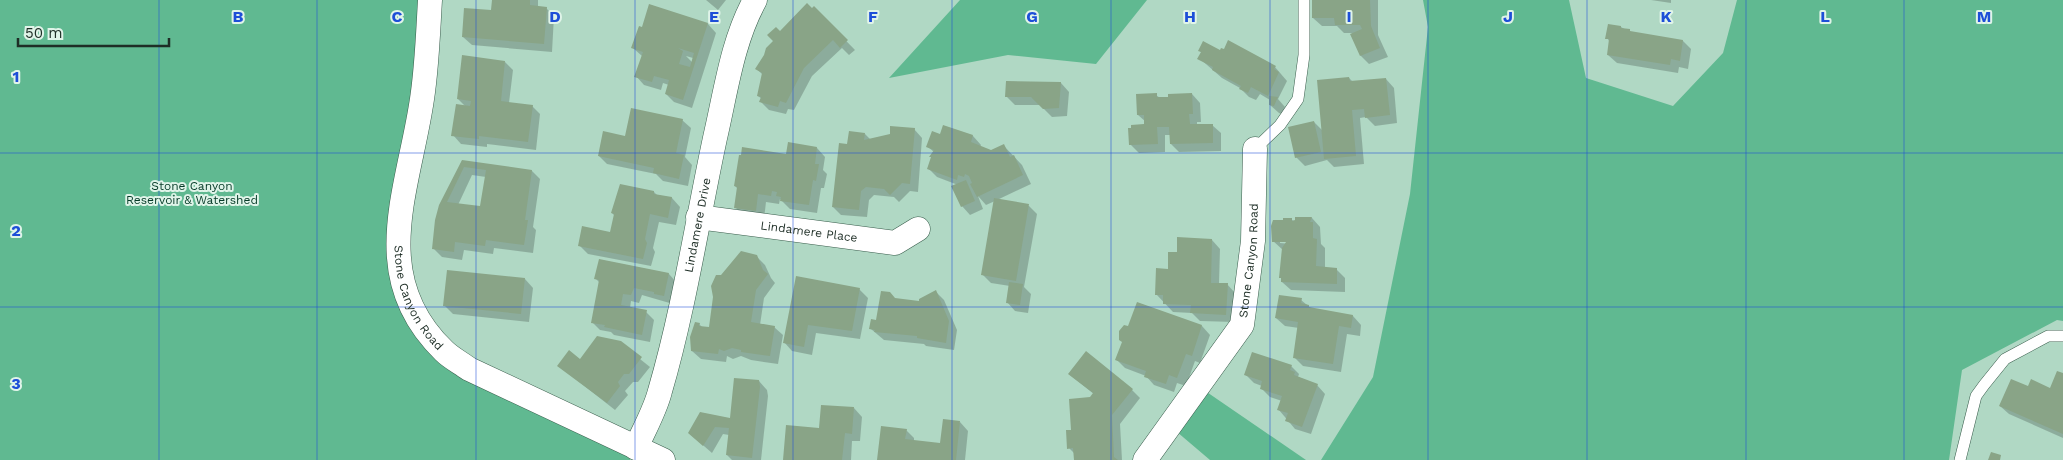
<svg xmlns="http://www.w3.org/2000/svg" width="2063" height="460" viewBox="0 0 2063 460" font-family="'Work Sans',sans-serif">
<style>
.green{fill:#60b991}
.shadow{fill:#0003;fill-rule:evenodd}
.building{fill:#89a487;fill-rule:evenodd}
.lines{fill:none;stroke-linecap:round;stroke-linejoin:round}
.service-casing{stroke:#385c4b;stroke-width:12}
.minor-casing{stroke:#385c4b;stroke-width:25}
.service{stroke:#fff;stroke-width:11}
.minor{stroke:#fff;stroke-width:24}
.grid{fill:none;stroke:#1d4ed8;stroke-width:1;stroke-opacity:0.55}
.labels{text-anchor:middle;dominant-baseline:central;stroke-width:4;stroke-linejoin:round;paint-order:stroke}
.park-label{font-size:12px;fill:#053a27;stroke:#e0f4e9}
.street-label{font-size:12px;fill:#1e2e26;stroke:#e0f4e9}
.grid-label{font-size:16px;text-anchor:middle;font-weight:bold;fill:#1d4ed8;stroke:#e0f4e9;stroke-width:4;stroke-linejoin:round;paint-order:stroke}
</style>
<rect width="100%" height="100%" fill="#b0d8c4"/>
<path class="green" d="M0 0H430L398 263 445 352 636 448 630 460H0Z
M960 0H1147L1096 64 1008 55 889 78Z
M1423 0H1569L1586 78 1673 106 1723 53 1737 0H2063V321L2057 320 1962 370 1949 460H1321L1373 377 1410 194 1428 27Z
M1198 386 1306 460H1210L1170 426Z"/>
<path class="shadow" d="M493 0H538V7L546 8 554 16 552 52 472 45 463 37 492 12Z
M706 0H726L718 10Z
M1313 0H1378V35L1388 57 1369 64 1361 56 1357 33H1344L1337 26H1322L1313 18Z
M1651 0H1671V3Z
M650 5 708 24 716 33 692 108 674 102 666 94 669 85 663 83 661 90 644 85 636 76 642 56 633 48 642 29ZM686 56 693 58 692 62Z
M814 8 855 50 849 55 842 48 812 76 794 110 788 109 786 114 769 110 761 102 762 99 758 96 763 75 757 69 780 33Z
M1621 27 1631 33 1683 41 1691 49 1688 69 1679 67 1678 73 1617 63 1608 55 1610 42 1607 38Z
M1199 50 1220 52 1275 67 1287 81 1278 99 1285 107 1282 114 1279 113 1270 105V100L1260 94 1256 100 1249 97 1240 88 1222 78 1199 58 1202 53Z
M505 62 513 70 509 103 532 106 540 114 536 150 487 144V147L461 144 453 135 466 107 458 99Z
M1349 78 1353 82 1386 79 1394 88 1397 123 1375 126 1366 117 1360 118 1364 164 1334 167 1327 160 1305 166 1296 157 1314 122 1323 131Z
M1061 83 1069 92 1067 116 1052 117 1040 105H1015L1006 96Z
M1192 94 1200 103 1201 122H1197V125H1212L1221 133V151L1179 152 1171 144 1170 135H1165V152L1139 153 1130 144 1146 125V122L1138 115 1156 95 1160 98Z
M682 120 691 128 685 157 692 165 688 186 663 181 656 174 607 164 599 156 626 138Z
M914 129 922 138 918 192 910 191 899 202 894 197 874 195 869 200 867 217 841 215 833 207 848 145 865 134 871 140Z
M941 135 973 136 981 145 980 147 991 151 1004 146 1022 165 1031 184 997 200 1029 206 1037 214 1024 287 1031 294 1028 313 1015 311 1007 302 1010 286 991 283 982 274 995 201 986 205 978 196 983 209 970 215 962 206 958 185 937 177 929 169 934 152 928 147Z
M817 148 825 157 823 170 827 174 824 188H821L817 213 790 209 780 199 779 204 766 202 764 219 744 216 735 207 738 189 735 186 787 155Z
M462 161 532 171 540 179 533 227 536 230 533 253 494 248 493 254 464 250 462 260 442 257 434 249 436 221ZM472 175 486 177 481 208 458 205Z
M654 192 657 195 672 198 680 207 676 225 659 222 653 248 655 252 651 266 588 254 579 245 611 233 615 216 612 213Z
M1296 218H1312L1320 227 1321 244 1325 248V268L1337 270 1345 278V292L1291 290 1282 282 1283 250 1273 241 1292 220 1296 222ZM1280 241H1292V244L1280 243Z
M1212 240 1220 249 1219 284H1227L1235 293 1234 322 1200 321 1192 313 1173 312 1156 294 1178 253Z
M756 256 765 265 771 278 775 283 764 298 760 325 774 327 783 335 778 364 751 360 741 356 733 359 727 356 726 362 701 359 692 351 699 324 703 328 710 329 722 276Z
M669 274 677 283 673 304 642 295 639 303 631 301 630 308 646 312 654 320 650 342 614 335 611 332 600 330 592 322 600 283 596 279Z
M797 277 859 289 868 298 860 339 816 333 812 355 792 351 784 342Z
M525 279 533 288 529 322 453 314 445 306Z
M936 292 944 300 957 330 954 350 926 346 924 344 884 340 871 329 895 299 920 302Z
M1301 300 1312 309 1353 316 1361 325 1360 336 1347 334 1341 372 1303 366 1294 357 1299 328 1285 326 1276 318Z
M1138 303 1202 326 1210 335 1200 363 1195 361 1186 386 1177 383 1174 392 1154 385 1146 376 1125 368 1117 360Z
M620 343 650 367 638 382H633L625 391 628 395 615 410 559 366 580 361Z
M1291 366 1299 374 1298 377 1317 385 1325 394 1311 434 1295 429 1279 410 1282 401 1270 397 1261 388 1262 386 1254 383 1246 375Z
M1069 374 1132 390 1140 398 1120 424 1122 460H1075V454L1069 448 1072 431 1094 394Z
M2063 375V438L2009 414 2000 406 2029 388 2051 389Z
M759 381 767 390 768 396 761 460H732L727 455 729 435 723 434 712 453 689 433 731 419Z
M854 408 862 417 860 441H852L851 460H785Z
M960 422 968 431 965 460H878L906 430 914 438V442L941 444Z"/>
<path class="building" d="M492 0H530V5L547 7 544 44 462 37 464 8 491 10Z
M1312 0H1370L1371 26 1380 48 1360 56 1350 34 1362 29 1360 25H1335L1334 18H1312Z
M807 3 812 8 814 6 848 40 840 48 833 40 804 68 786 103 780 101 778 107 759 102 761 97 757 96 762 73 755 69 764 55 766 48 773 41 767 35 776 27 780 31Z
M649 4 708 23 683 100 665 94 669 80 654 76 652 82 634 77 643 52 631 48 639 26 642 27ZM678 48 694 53 690 67 679 64 683 51Z
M1608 24 1621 26V28L1630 29V31L1683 40 1680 61 1671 59 1670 65 1607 55 1609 39H1605Z
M1228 40 1276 66 1274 69 1279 72 1268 96 1251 87 1248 93 1239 89 1241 86 1212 70 1213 67 1197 59 1201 52 1198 51 1203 41 1220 50 1221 48 1224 49Z
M462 55 505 61 501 101 533 105 528 142 479 136V139L451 136 456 104 470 106 471 101 457 99Z
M1349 77 1350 81 1386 78 1390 115 1365 118 1364 109 1352 110 1356 156 1324 159 1317 80Z
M1006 81 1061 82 1059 108 1043 109 1031 97H1005Z
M1157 93V97H1168V94L1192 93 1193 114H1189L1190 124H1213V143L1170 144 1169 127H1157L1158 144 1129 145 1128 128H1131V125L1144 124V115H1137L1136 94Z
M1269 96 1278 97 1274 106 1269 105Z
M631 108 683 119 676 153 684 155 679 179 653 173 654 168 598 156 603 131 625 136Z
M1314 121 1321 152 1295 158 1288 127Z
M943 125 973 135 971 142 991 150 1004 144 1010 157 1014 155 1023 175 977 197 970 184 972 183 969 176 965 174 964 177 958 175 957 180 927 169 931 157H929L934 150 926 147 932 131 940 134Z
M890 126 915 128 910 184 902 183 890 195 884 189 866 187 861 191 859 210 832 207 839 143 847 144 849 131 865 133 864 140 890 134Z
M788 142 817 147 815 164H819L816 181 813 180 809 205 780 201 781 197 776 196 777 192 772 191 771 196 758 194 756 211 734 208 737 187 734 186 739 155H741L742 147 786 154Z
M462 160 532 170 525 220H528L524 245 486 240 485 246 455 242 454 252 432 249 435 220 439 205ZM464 167 486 170 480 206 447 202Z
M966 180 975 201 961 207 951 186Z
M620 184 654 191V194L672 197 668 218 650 214 645 239 647 243 643 259 578 246 582 226 610 232 614 214 611 213Z
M994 198 1029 204 1016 281 981 275Z
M1295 217H1312L1310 222H1313V238L1317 239 1316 266 1337 268V284L1281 282V278H1279L1282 248 1286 242H1272L1271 226 1273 220H1283V218H1292V221L1295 220Z
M1177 237 1212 239 1211 283H1228L1226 315 1190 313 1191 305 1163 304V295H1155L1156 268 1168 269V252H1177Z
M741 251 757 255 763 270 768 274 756 290 751 322 775 326 770 356 741 352V350L732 348 724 351 719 349 718 354 691 351 690 337 695 322 700 323 699 326 709 327 713 297 711 286 716 275H721Z
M599 259 669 273 664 296 654 294V292L634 288 631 295 623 294 621 305 647 310 642 335 604 327 605 325 591 323 599 280 594 279Z
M447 270 525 278 521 314 443 306Z
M796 276 860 288 852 331 808 325 804 347 783 343Z
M1009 282 1023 284 1020 305 1006 303Z
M936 290 949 321 946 343 917 338V336L874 332 875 330 869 329 871 319 876 320 881 291 890 292 895 298 919 301V299Z
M1279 295 1302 298 1301 303 1309 305V307L1353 315 1351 328 1339 326 1333 364 1293 358 1298 322 1275 318Z
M1137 302 1202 325 1192 356 1186 354 1177 378 1169 375 1166 384 1144 377 1146 371 1115 360 1122 342 1119 340V331L1124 325 1128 326Z
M597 336 621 341 642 357 629 374H624L618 382 620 386 607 403 557 366 569 350 580 359Z
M1086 351 1133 389 1112 415 1114 457 1118 460H1074L1073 448 1067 449 1066 430H1071L1069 399 1090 397 1093 393 1068 374Z
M1252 352 1292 365 1290 370 1295 372 1294 375 1318 384 1302 427 1285 421 1288 413 1277 410 1282 396 1260 389 1262 381 1244 375Z
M2057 371 2063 373V434L1999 406 2011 379 2028 386 2031 379 2050 388Z
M734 378 759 380 760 387 752 458 726 455 729 428 715 427 703 446 688 433 700 412 730 418Z
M821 405 854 407 852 434 845 433 842 460H783L786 425 819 428Z
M943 419 960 421 956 460H877L881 426 907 429 905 439 940 443Z
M1991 452 2001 455 2000 460H1988Z"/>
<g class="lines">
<g class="service-casing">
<path id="service" d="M1255 149 1280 125 1298 99 1304 55V0
M1960 460 1976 396 1984 385 2005 359 2048 336H2063"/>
</g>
<g class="minor-casing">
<g id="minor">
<path id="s1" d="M430 0C428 33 427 66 422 99 409 189 366 276 444 351 451 358 461 363 469 369L663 460"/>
<path id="s2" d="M698 217 895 243 918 229"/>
<path id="s3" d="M636 448C644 429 655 411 660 391 684 309 697 222 715 138 726 91 732 42 755 0"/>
<path id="s4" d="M1145 460 1242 325 1253 241 1255 149"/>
</g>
</g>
<use href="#service" class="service"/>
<use href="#minor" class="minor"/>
</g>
<path class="grid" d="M159 0V460M317 0V460M476 0V460M635 0V460M793 0V460M952 0V460M1111 0V460M1270 0V460M1428 0V460M1587 0V460M1746 0V460M1904 0V460M0 153H2063M0 307H2063"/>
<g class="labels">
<g class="park-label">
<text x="192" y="186">Stone Canyon<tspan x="192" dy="14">Reservoir &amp; Watershed</tspan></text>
</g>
<g class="street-label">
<text stroke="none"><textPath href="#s3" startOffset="232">Lindamere Drive</textPath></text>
<text stroke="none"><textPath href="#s2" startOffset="112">Lindamere Place</textPath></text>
<text stroke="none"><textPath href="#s4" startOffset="231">Stone Canyon Road</textPath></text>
<text stroke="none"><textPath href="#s1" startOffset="305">Stone Canyon Road</textPath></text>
</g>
</g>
<g class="grid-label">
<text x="238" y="22">B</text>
<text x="397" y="22">C</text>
<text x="555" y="22">D</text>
<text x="714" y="22">E</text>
<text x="873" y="22">F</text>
<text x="1032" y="22">G</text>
<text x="1190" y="22">H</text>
<text x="1349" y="22">I</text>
<text x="1508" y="22">J</text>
<text x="1666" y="22">K</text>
<text x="1825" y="22">L</text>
<text x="1984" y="22">M</text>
<text x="16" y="82">1</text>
<text x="16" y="236">2</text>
<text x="16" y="389">3</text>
</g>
<path d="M18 38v8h151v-8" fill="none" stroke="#1e2e26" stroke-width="2.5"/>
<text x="25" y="38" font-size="15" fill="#1e2e26" stroke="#e0f4e9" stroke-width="4" paint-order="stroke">50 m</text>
</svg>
